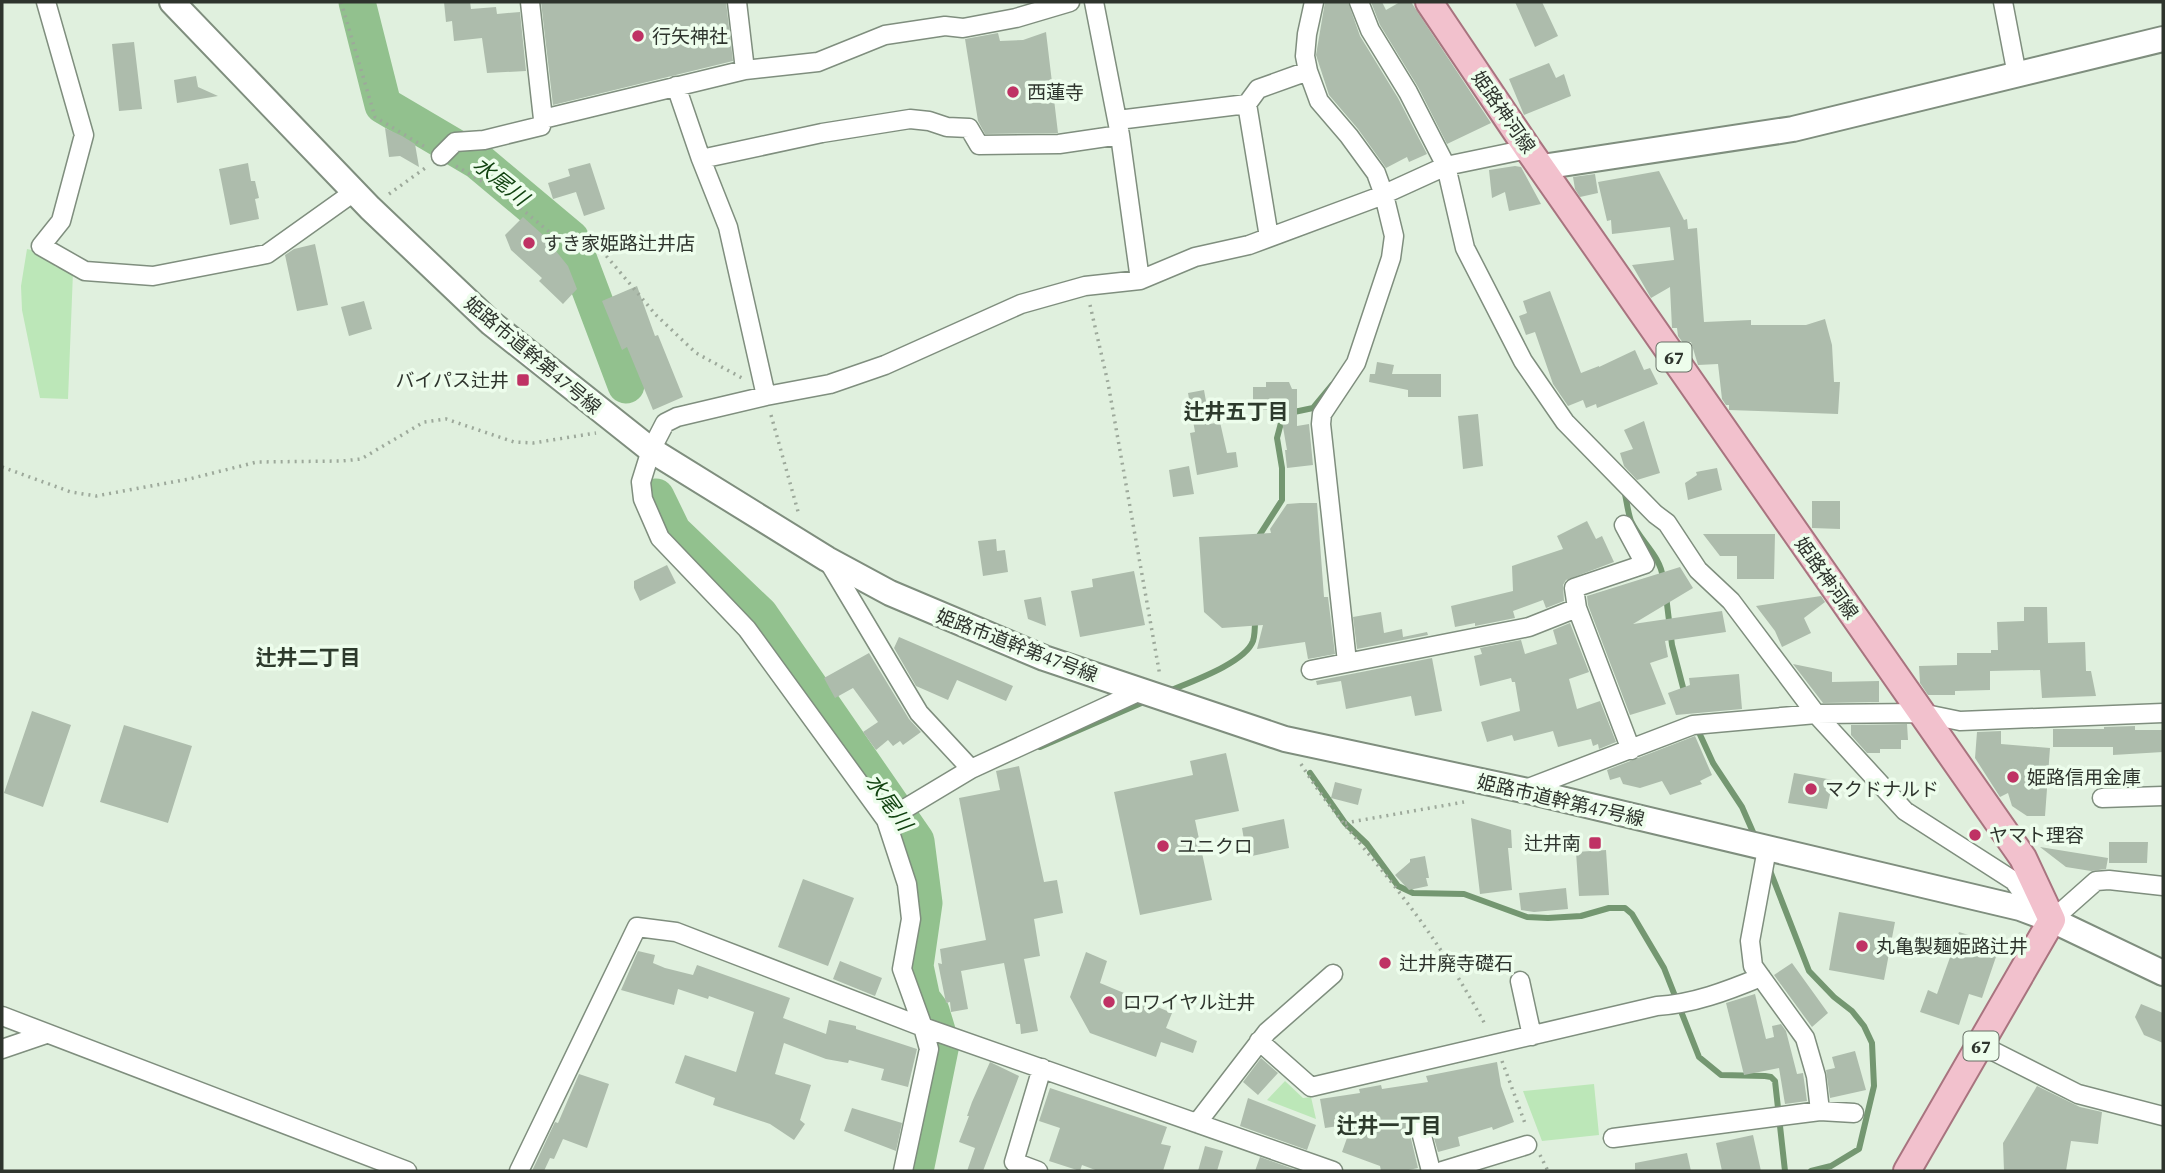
<svg xmlns="http://www.w3.org/2000/svg" width="2165" height="1173" viewBox="0 0 2165 1173" font-family="'Source Serif 4','Noto Sans JP',serif">
<style>
.green{fill:#bce7b8}
.lines{fill:none;stroke-linecap:round;stroke-linejoin:round}
.stream{stroke:#749771;stroke-width:6}
.river{stroke:#92c18e;stroke-width:37}
.building{fill:#adbcac}
.street-casing{stroke:#7f8e7e;stroke-width:21}
.secondary-casing{stroke:#7f8e7e;stroke-width:28}
.primary-casing{stroke:#a8747f;stroke-width:30}
.path{stroke:#9da99b;stroke-width:3.5;stroke-dasharray:2 5;stroke-linecap:butt}
.street{stroke:#fff;stroke-width:18}
.secondary{stroke:#fff;stroke-width:24}
.primary{stroke:#f2c1cd;stroke-width:26}
.poi-dot{fill:#bf3264;stroke:#edfdec;stroke-width:2.5}
.labels{text-anchor:middle;dominant-baseline:central;stroke-width:7;stroke-linejoin:round;paint-order:stroke}
.shield{fill:#edfdec;stroke:#677066;stroke-width:2}
.shield-label{font-size:18px;font-weight:bold;fill:#2e342d}
.poi-label{font-size:19px;fill:#2e342d;stroke:#edfdec;text-anchor:start}
.street-label{font-size:19px;fill:#2e342d;stroke:#edfdec}
.water-label{font-size:21px;font-style:italic;fill:#114210;stroke:#edfdec}
.neighbourhood-label{font-size:21px;font-weight:bold;fill:#2d3a2c;stroke:#edfdec}
</style>
<rect width="100%" height="100%" fill="#e0f0de"/>
<path class="green" d="M27 249 40 252 56 267 73 272 68 399 40 398 22 310 21 286Z
M1285 1081 1303 1098 1311 1097 1316 1119 1267 1100Z
M1594 1084 1599 1135 1542 1141 1523 1091Z"/>
<g class="lines">
<path class="stream" d="M1625 494C1627 503 1628 513 1631 521 1641 542 1660 555 1663 578
M1257 539 1282 500V468L1277 438 1282 419 1294 412 1313 408 1332 385
M1666 596 1672 645 1685 695
M1169 691C1190 682 1245 663 1253 641 1255 635 1255 626 1255 619
M1697 728 1713 763 1742 807 1756 839
M1040 747 1146 701
M1310 773 1345 823 1367 844 1398 886 1413 893 1464 894 1527 917 1548 918 1581 916 1609 908H1625L1632 914 1664 968 1699 1057 1721 1075 1765 1076 1771 1077 1775 1081 1785 1171
M1769 868 1809 971 1834 997 1852 1011 1864 1026 1872 1043 1874 1086 1859 1149 1831 1166 1811 1171"/>
<path class="river" d="M357 2 383 105 478 161 571 239 626 385
M656 497 673 532 760 615 916 841 924 903 915 966 922 999 931 1011 941 1044 915 1171"/>
</g>
<path class="building" d="M444 2H470L471 9 496 7 497 14 520 12 526 71 487 73 482 38 454 41 452 21 446 22Z
M541 2H726L733 61 553 105Z
M1325 2H1348L1360 36 1398 98 1427 154 1409 162 1407 157 1386 168 1358 129 1329 95 1316 55Z
M1371 2H1382L1386 10 1400 2H1411L1491 123 1447 144 1418 87 1380 25Z
M1515 2H1542L1558 36 1535 47Z
M1046 32 1058 133 985 134 978 121 965 39 998 33 1000 41 1023 40Z
M134 42 142 109 119 111 112 44Z
M1549 63 1556 78 1564 74 1571 96 1524 115 1509 79Z
M196 76 198 87 218 96 177 103 174 80Z
M385 128 402 136 415 144 419 167 400 156 389 157Z
M248 163 251 181H255L259 198 255 199 259 219 230 225 219 169Z
M590 163 605 209 584 216 576 192 553 199 548 183 570 176 568 169Z
M1515 166 1521 167 1541 204 1509 211 1505 192 1492 198 1489 170Z
M1659 171 1684 220 1687 219 1688 229 1697 228 1704 322 1751 320V325H1806L1825 319 1832 345 1834 382H1840L1838 414 1729 410V405H1726L1722 399 1718 364 1698 365 1691 342 1683 343 1678 336 1677 328H1672L1670 287 1651 298 1632 265 1674 260 1670 227 1612 234 1611 220 1607 221 1598 182Z
M1595 174 1598 193 1580 197 1575 189 1573 177Z
M523 217 543 235 568 266 577 289 563 304 539 281 542 278 511 250 505 235Z
M315 244 328 305 297 311 285 255 294 249Z
M637 286 655 336 658 335 683 397 653 410 627 347 622 350 602 301Z
M1550 291 1581 373 1599 366V367L1635 350 1644 370 1650 368 1658 384 1597 408 1596 404 1586 408 1583 400 1568 406 1553 384 1535 332 1526 335 1519 316 1527 313 1523 301Z
M364 301 372 329 349 336 341 307Z
M1377 362 1394 365 1392 374H1441V397H1408V390L1369 382 1370 374H1375Z
M1266 382H1289L1292 389H1297V426L1309 424 1313 465 1287 468 1285 450H1287L1280 410 1253 409V387H1266Z
M1204 390 1210 424 1220 422 1227 453 1236 452 1238 467 1197 475 1190 433 1195 432 1188 393Z
M1478 414 1483 466 1463 469 1458 416Z
M1644 421 1660 473 1637 480 1624 466 1620 453 1633 449 1624 430Z
M1189 466 1194 494 1173 497 1169 470Z
M1717 468 1722 490 1688 500 1685 483 1697 475 1696 472Z
M1812 501H1840V529L1812 528Z
M1300 503H1317L1324 597H1328L1335 654 1308 659 1305 642 1257 649 1263 625 1222 628 1204 612 1199 537 1271 533 1270 529 1287 504Z
M1587 521 1596 539 1602 536 1614 562 1566 580 1563 585 1564 601 1546 608 1543 600 1513 611 1515 618 1475 626V623L1455 627 1451 606 1513 591 1512 566 1563 549 1557 536Z
M1703 534H1775L1774 579H1737V556H1720Z
M996 539 997 551 1005 550 1008 572 983 576 978 541Z
M667 565 676 583 640 601 634 588V581Z
M1680 567 1693 588 1633 624 1722 611 1726 632 1665 641 1668 657 1650 663 1666 704 1630 715 1588 605 1587 596Z
M1134 571 1145 625 1080 637 1071 591 1093 587 1092 579Z
M1821 596 1825 602 1804 618 1811 633 1782 647 1775 631 1756 606Z
M1041 597 1046 626 1028 619 1024 600Z
M2024 607H2047L2048 643 2085 642 2086 671H2091L2096 696 2042 698 2040 670 1990 671V690L1955 691V695H1928L1920 683 1919 666 1957 665V653H1991V650H1998L1997 622 2024 621Z
M1381 612 1384 633 1402 629 1403 637 1427 632 1428 635 1357 649 1353 617Z
M1570 623 1589 672 1569 679 1577 709 1600 701 1616 742 1599 749 1598 744 1593 746 1591 739 1558 747 1553 731 1514 741 1512 735 1487 742 1481 722 1520 711 1515 682H1512L1511 678 1480 686 1474 656 1482 654 1480 648 1521 640 1525 654 1557 644 1553 630Z
M899 637 1013 686 1006 701 957 680 948 700 916 686 894 648Z
M869 653 909 719 921 732 903 745 900 741 893 746 888 740 876 750 863 732 878 722 853 688 835 698 824 678Z
M1432 658 1442 711 1415 716 1411 696 1346 709 1341 681 1317 685 1316 681Z
M1793 664 1832 672V682L1879 681V702L1823 703Z
M1739 674 1742 709 1676 715 1668 693 1690 685 1689 678Z
M32 711 71 725 43 807 4 793Z
M1907 724 1908 740H1901V749H1880V753H1867L1851 735V725Z
M124 725 192 746 168 823 100 802Z
M2135 726V730H2163V752L2113 755V747H2053V729H2104V727Z
M2001 731V744L2050 748 2045 816H2027L2012 806 2008 793 2000 797 1975 758 1977 732Z
M1695 736 1712 775 1700 781 1702 784 1670 795 1662 781 1640 788 1623 784 1620 777 1610 780 1607 770Z
M1226 753 1239 811 1195 820 1212 900 1140 915 1114 792 1193 775 1190 761Z
M1019 766 1044 882 1057 880 1063 913 1034 919 1040 956 1024 959 1038 1031 1021 1034 1020 1024H1016L1004 963 961 971 968 1009 951 1012 950 1002 946 1003 938 963 942 964 940 949 986 940 959 798 1000 790 996 771Z
M1794 773 1833 780 1827 809 1788 803Z
M1335 782 1362 789 1358 805 1331 798Z
M1471 818 1511 830 1512 848H1508L1512 890 1480 894Z
M1284 819 1289 848 1247 857 1242 828Z
M2109 842H2148L2147 863H2109Z
M2040 847 2108 858 2106 869 2091 871 2066 867Z
M1606 850 1609 895 1579 896 1576 852Z
M1425 856 1429 878H1426L1428 886 1409 890 1395 875 1410 862V859Z
M803 879 854 898 828 966 778 947Z
M1566 888 1568 909 1534 912 1521 910 1519 893Z
M1839 912 1895 922 1884 980 1829 970Z
M1959 932 2000 945 1982 998 1969 994 1959 1025 1920 1012 1928 990 1937 994Z
M638 951 655 955 653 963 665 968 693 975 697 965 790 998 783 1018 826 1034 829 1020 856 1026V1029L917 1049 908 1087 881 1080 884 1069 849 1060 848 1063 826 1059 784 1043 775 1074 811 1085 800 1120 805 1124 794 1140 770 1124 713 1105 715 1098 675 1083 685 1055 736 1072 754 1012 709 996 708 999 678 989 674 1005 621 990Z
M1086 952 1107 961 1100 983 1172 1013 1166 1028 1197 1041 1193 1053 1161 1042 1156 1057 1090 1033 1070 997Z
M840 961 882 978 875 996 833 979Z
M1792 963 1828 1013 1812 1027 1774 975Z
M1755 994 1766 1039 1774 1037 1772 1026 1781 1024 1786 1031 1797 1074 1803 1073 1807 1101 1785 1104 1779 1068 1744 1075 1726 1003Z
M2141 1004 2163 1013V1043L2144 1035 2135 1017Z
M1855 1051 1866 1090 1830 1098 1826 1070 1835 1068 1832 1057Z
M1261 1058 1278 1073 1258 1095 1243 1082Z
M990 1062 1019 1076 983 1171H967L975 1148 959 1142 969 1116H967L972 1102Z
M1497 1062 1501 1086 1514 1122 1493 1130 1492 1127 1458 1137 1460 1146 1438 1152 1428 1117 1421 1113H1416L1411 1116 1408 1126 1418 1168 1404 1171H1381L1380 1166 1342 1152 1352 1124 1325 1128 1320 1099 1360 1093 1359 1089 1381 1085 1382 1089 1428 1082 1426 1076Z
M579 1074 609 1084 587 1148 563 1139 554 1159 550 1158 544 1171H532L555 1122 558 1123Z
M2037 1086 2080 1107 2102 1112 2098 1144 2071 1141 2066 1171H2004L2003 1143Z
M1050 1088 1167 1127 1161 1144 1171 1146 1163 1171H1098L1082 1165 1080 1171 1049 1161 1060 1128 1039 1121Z
M1248 1098 1316 1125 1307 1150 1240 1126Z
M852 1108 902 1123 896 1151 844 1131Z
M1753 1135 1761 1171H1722L1716 1143Z
M1205 1146 1223 1151 1217 1171H1198Z
M1687 1153 1691 1171H1635V1163Z
M1260 1157 1299 1171H1255Z"/>
<g class="lines">
<g class="street-casing">
<path id="street" d="M46 2 84 135 61 221 41 246 85 271 153 276 267 254 354 192
M530 2 543 119 745 70 818 62 885 35 945 26 963 28 1016 18 1070 2
M737 2 745 70
M1094 2 1120 135 1140 280
M1314 2 1307 34 1305 56 1308 71 1319 101 1349 136 1376 173 1384 195 1394 236 1391 258 1356 363 1322 414 1321 424 1347 662
M1359 2 1370 30 1408 92 1446 166 1465 248 1523 361 1565 422 1655 514 1667 523 1698 570 1731 601 1816 714 1905 811 2014 881 2037 913
M2003 2 2017 75
M676 86 701 159 728 227 766 396
M1247 104 1269 237
M1118 120 1247 104 1258 89 1308 71
M441 156 455 142 484 140 541 126 543 119
M701 159 822 133 910 119 929 121 947 127 969 128 979 145 1059 144 1120 135
M1624 525 1645 564 1574 588 1577 608 1631 750
M827 559 919 713 971 769
M1311 670 1529 627 1577 608
M1523 790 1693 725 1816 714 1921 713 1960 721 2163 713
M2102 798 2163 796
M886 820 971 769 1140 691
M1767 849 1750 941 1753 966 1805 1038 1816 1076 1820 1111
M2052 920 2096 881 2109 880 2163 886
M1520 981 1532 1036
M2 1016 407 1171
M1259 1041 1311 1087 1657 1006C1693 1004 1727 991 1761 977
M1981 1045 2078 1094 2163 1116
M2 1049 46 1034
M1197 1123 1267 1032 1333 974
M1419 1124 1431 1171
M1613 1138 1820 1111 1854 1113
M519 1171 637 927 676 932 923 1027 1333 1171
M903 1171 929 1049 923 1027 902 969 911 919 907 884 886 820 747 629 660 538 643 499 641 482 651 450 665 423 677 417 766 396 830 384 885 365 1021 304 1085 286 1140 280 1195 257 1249 245 1378 197 1446 166 1528 149
M1038 1171 1014 1162 1042 1068
M1442 1171 1527 1145"/>
</g>
<g class="secondary-casing">
<path id="secondary" d="M172 2 370 208 491 323 651 450 827 559 890 593 1044 658 1285 739 1523 790 2020 908 2052 920 2163 973
M1542 167 1793 129 2163 39"/>
</g>
<g class="primary-casing">
<path id="primary" d="M1429 2 1528 149 2023 858 2052 920 1907 1171"/>
</g>
<path class="path" d="M341 2 375 117 425 147
M456 166 505 195 559 240H593L656 315 696 353 742 378
M389 194 428 166
M1090 305 1108 383 1160 676
M771 415 799 515
M2 467 71 492 96 496 189 479 257 462 342 461 361 459 424 422 446 419 514 442 533 443 596 433
M1301 764C1331 813 1371 854 1405 900 1436 940 1462 982 1486 1026
M1345 823 1464 802
M1502 1061 1526 1126
M1540 1155 1548 1171"/>
<use href="#street" class="street"/>
<use href="#secondary" class="secondary"/>
<use href="#primary" class="primary"/>
</g>
<g class="poi-dot">
<circle cx="638" cy="36" r="7"/>
<circle cx="1013" cy="92" r="7"/>
<circle cx="529" cy="243" r="7"/>
<rect x="516" y="373" width="14" height="14" rx="3.5"/>
<circle cx="2013" cy="777" r="7"/>
<circle cx="1811" cy="789" r="7"/>
<circle cx="1975" cy="835" r="7"/>
<rect x="1588" y="836" width="14" height="14" rx="3.5"/>
<circle cx="1163" cy="846" r="7"/>
<circle cx="1862" cy="946" r="7"/>
<circle cx="1385" cy="963" r="7"/>
<circle cx="1109" cy="1002" r="7"/>
</g>
<g class="labels">
<g class="shield">
<rect x="1656.5" y="342.5" width="35" height="29" rx="5"/>
<rect x="1963.5" y="1031.5" width="35" height="29" rx="5"/>
</g>
<g class="shield-label">
<text x="1674" y="357">67</text>
<text x="1981" y="1046">67</text>
</g>
<g class="poi-label">
<text x="652" y="36">行矢神社</text>
<text x="1027" y="92">西蓮寺</text>
<text x="543" y="243">すき家姫路辻井店</text>
<text x="509" y="380" text-anchor="end">バイパス辻井</text>
<text x="2027" y="777">姫路信用金庫</text>
<text x="1825" y="789">マクドナルド</text>
<text x="1989" y="835">ヤマト理容</text>
<text x="1581" y="843" text-anchor="end">辻井南</text>
<text x="1177" y="846">ユニクロ</text>
<text x="1876" y="946">丸亀製麺姫路辻井</text>
<text x="1399" y="963">辻井廃寺礎石</text>
<text x="1123" y="1002">ロワイヤル辻井</text>
</g>
<g class="street-label">
<text transform="translate(1504 112) rotate(55)">姫路神河線</text>
<text transform="translate(533 355) rotate(40)">姫路市道幹第47号線</text>
<text transform="translate(1827 578) rotate(55)">姫路神河線</text>
<text transform="translate(1017 645) rotate(21)">姫路市道幹第47号線</text>
<text transform="translate(1561 800) rotate(13)">姫路市道幹第47号線</text>
</g>
<g class="water-label">
<text transform="translate(501 181) rotate(39)">水尾川</text>
<text transform="translate(889 802) rotate(55)">水尾川</text>
</g>
<g class="neighbourhood-label">
<text x="1236" y="411">辻井五丁目</text>
<text x="308" y="657">辻井二丁目</text>
<text x="1389" y="1125">辻井一丁目</text>
</g>
</g>
<rect width="2165" height="1173" fill="none" stroke="#2e342d" stroke-width="7"/>
</svg>
